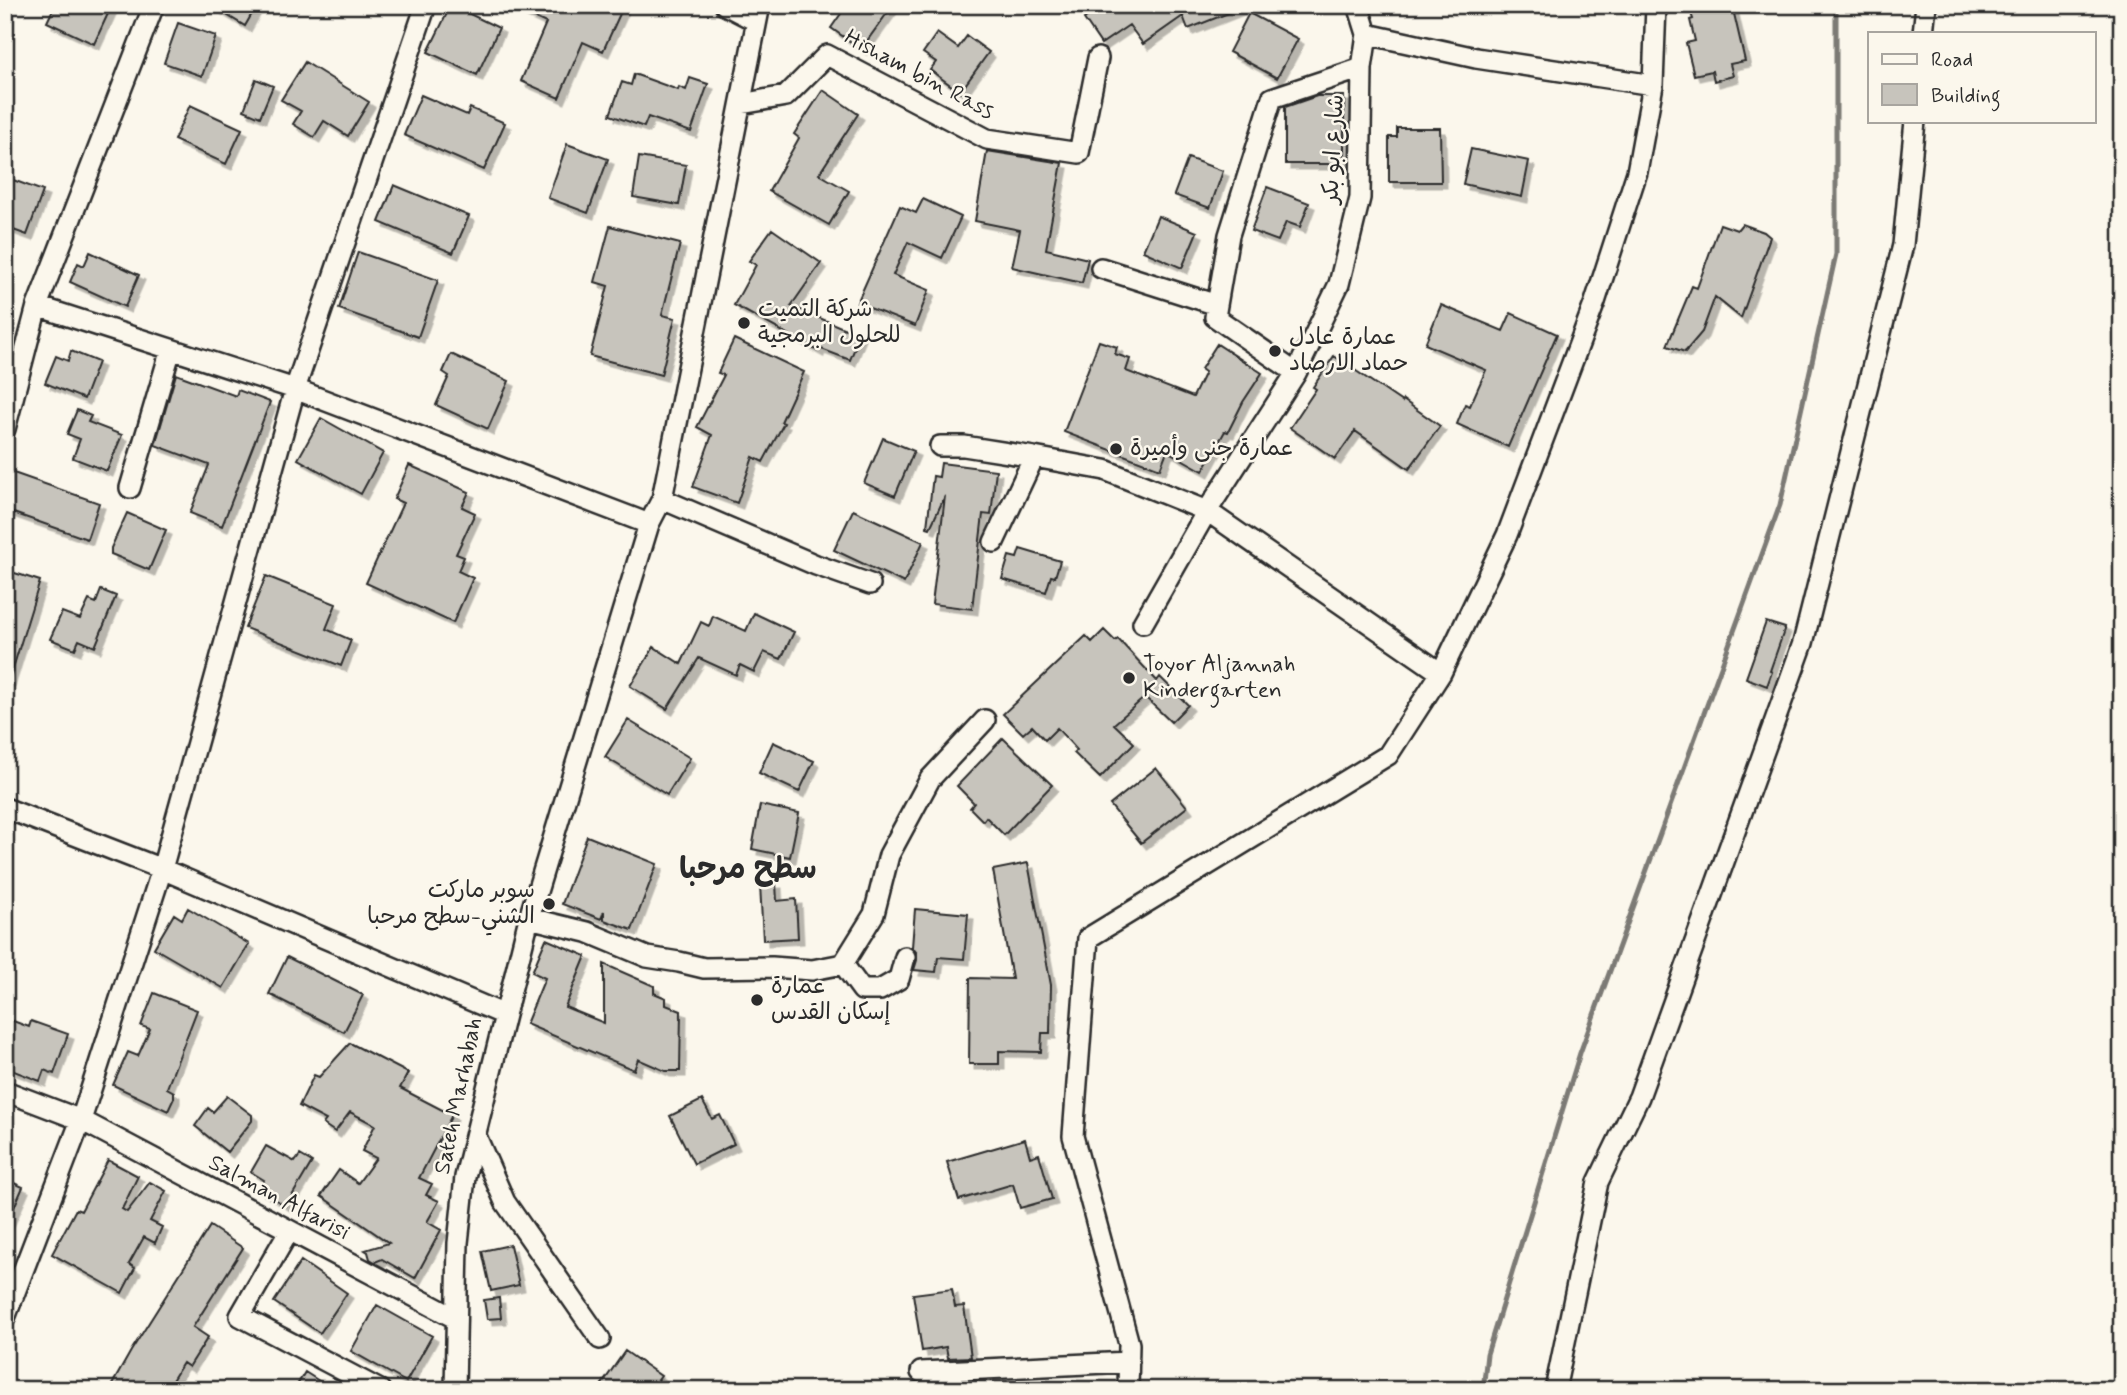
<svg xmlns="http://www.w3.org/2000/svg" width="2127" height="1395" viewBox="0 0 2127 1395" font-family="Mynerve,'Playpen Sans Arabic',sans-serif">
<style>
.lines{fill:none;stroke-linecap:round;stroke-linejoin:round}
.stream{stroke:#7b7a75;stroke-width:5}
.building{fill:#c7c4bc;stroke:#2b2b2b;stroke-width:2;filter:url(#shadow)}
.minor-casing{stroke:#2b2b2b;stroke-width:24}
.minor{stroke:#fbf7ec;stroke-width:19}
.poi-dot{fill:#2b2b2b;stroke:#fbf7ec;stroke-width:2.5}
.labels{text-anchor:middle;dominant-baseline:central;stroke-width:5;stroke-linejoin:round;paint-order:stroke}
.street-label{font-size:23px;fill:#2b2b2b;stroke:#fbf7ec}
.poi-label{font-size:23px;fill:#2b2b2b;stroke:#fbf7ec;text-anchor:start}
.district-label{font-size:30px;font-weight:bold;fill:#2b2b2b;stroke:#fbf7ec}
</style>
<defs>
<filter id="shadow"><feDropShadow dx="5.5" dy="5.5" stdDeviation="0" flood-color="#0004"/></filter>
</defs>
<rect width="100%" height="100%" fill="#fbf7ec"/>
<filter id="ink" filterUnits="userSpaceOnUse"><feTurbulence type="fractalNoise" baseFrequency=".0143" numOctaves="2"/><feDisplacementMap in="SourceGraphic" scale="14" xChannelSelector="R" yChannelSelector="G"/><feConvolveMatrix kernelMatrix="1 2 1 2 8 2 1 2 1" color-interpolation-filters="sRGB"/></filter>
<g filter="url(#ink)">
<g class="lines">
<path class="stream" d="M1483 1390 1487 1354 1580 1053 1780 505 1836 254V5"/>
</g>
<path class="building" d="M55 5H112L94 44 47 22Z
M210 5H257L245 26Z
M451 5 499 28 477 75 428 52Z
M507 5H624L603 51 583 42 559 98 521 81 546 23Z
M847 5H893L861 49 831 28Z
M1103 5H1246V6L1188 29 1183 16 1143 44 1129 25 1101 44 1084 19Z
M1688 5H1732L1745 61 1730 64 1733 76 1714 81 1712 71 1694 75 1686 43 1695 41 1690 20 1693 19Z
M1249 13 1298 39 1277 78 1229 52Z
M178 23 216 36 202 76 164 63Z
M937 33 958 48 967 36 989 52 960 92 930 70 936 62 923 53Z
M305 62 369 102 348 136 324 121 314 137 293 124 301 111 281 100Z
M634 74 678 90 679 87 686 90 690 78 708 84 691 132 648 117 644 127 610 115 622 82 631 85Z
M256 79 273 86 260 117 244 110Z
M823 90 858 114 819 174 849 191 829 225 769 191 799 138 794 134Z
M421 95 467 115 470 108 505 123 484 170 404 135Z
M1317 96H1344V164H1285V107Z
M190 105 242 129 226 164 174 140Z
M1397 128H1440L1441 182H1389V137H1397Z
M567 144 608 159 588 213 548 198Z
M1471 149 1529 161 1522 197 1463 184Z
M987 151 1062 163 1046 249 1088 259 1082 283 1012 267 1020 230 975 221Z
M639 157 686 165 679 205 633 197Z
M1188 158 1223 171 1210 208 1174 195Z
M5 177 43 191 27 235 5 227Z
M394 185 469 216 453 253 379 222Z
M1267 187 1309 203 1300 227 1286 222 1278 241 1251 231Z
M923 199 961 217 942 258 908 242 893 275 929 290 915 326 857 303 900 206 916 213Z
M1158 216 1197 232 1182 268 1143 251Z
M1720 224 1737 230 1742 224 1764 232 1770 237 1741 318 1715 297 1702 332 1685 352 1667 346 1692 286 1697 288Z
M610 226 680 244 662 315 675 318 661 375 590 356 608 286 595 282Z
M772 229 821 263 791 306 860 335 850 360 819 348 818 351 734 305 756 265 749 261Z
M90 252 139 275 125 307 70 282 78 263 84 266Z
M358 252 438 280 418 337 339 309Z
M1441 305 1503 331 1511 313 1557 334 1508 447 1457 424 1465 404 1470 406 1486 370 1425 344Z
M734 339 804 372 781 422 784 423 763 462 753 457 737 503 693 487 712 435 697 427 724 375 718 373Z
M1099 341 1117 347 1115 354 1130 359 1126 371 1193 397 1205 372 1201 369 1217 344 1262 373 1243 402 1228 432 1225 431 1203 471 1167 451 1160 469 1064 432Z
M71 351 98 362 84 399 45 383 56 356 68 361Z
M451 354 509 381 488 429 436 405 449 376 443 372Z
M1334 356 1402 402 1403 400 1440 426 1409 469 1355 431 1335 459 1290 428 1316 389 1313 387Z
M176 374 236 396 238 390 270 402 222 526 190 513 209 465 155 445Z
M77 410 91 416 88 422 122 435 107 471 73 458 80 439 67 434Z
M321 418 383 453 361 494 298 459Z
M883 438 914 451 895 496 864 483Z
M941 463 996 470 991 515 983 514 972 609 932 604 945 496 930 528 927 527 933 476 939 477Z
M409 465 469 492 462 507 475 513 456 554 464 557 458 571 473 578 453 623 366 583 403 503 394 499Z
M5 470 99 503 87 539 5 510Z
M853 510 923 542 904 583 834 550Z
M127 513 166 530 149 570 111 554V548Z
M1020 549 1060 561 1055 577 1051 576 1046 592 1002 579 1009 556 1017 558Z
M5 570 40 581 9 681 5 680Z
M266 576 336 604 326 629 351 640 341 666 245 628Z
M101 590 116 596 95 647 79 640 75 649 50 639 62 612 80 619 89 600 96 603Z
M754 613 794 632 781 659 764 652 754 672 740 665 736 675 699 658 667 709 630 686 654 647 681 664 701 622 709 626 713 616 746 631Z
M1766 622 1785 628 1770 671 1772 672 1767 686 1746 678Z
M1104 630 1115 641 1118 639 1157 681 1160 677 1188 705 1171 722 1145 697 1114 724 1134 743 1100 778 1074 753 1077 750 1057 728 1045 740 1032 726 1023 734 1003 714 1086 636 1092 642Z
M628 720 690 758 667 795 605 757Z
M1003 738 1052 785 1004 835 986 817 983 821 970 808 974 803 957 786Z
M773 742 814 761 799 792 759 773Z
M1156 768 1187 807 1141 843 1110 805Z
M760 805 799 813 790 857 752 849Z
M587 836 657 864 632 930 604 920V911L601 919 562 904Z
M1028 863 1051 985 1050 1033H1042L1041 1052 999 1051V1064H969L970 978 1012 979 993 870Z
M776 883 777 901 796 899 798 938 763 940 760 884Z
M188 908 249 944 223 988 154 948 174 914 182 919Z
M915 909 968 914 964 959 938 957 936 972 914 970 917 960V953L912 947Z
M546 939 586 956 565 1007 604 1023V964L654 986V993L666 998V1005L681 1011 680 1071H665L638 1059 634 1070 526 1024 545 978 532 972Z
M287 957 363 995 344 1032 269 994Z
M154 993 197 1010 167 1088 174 1092V1098L168 1111 113 1085 128 1052 138 1056 150 1029 141 1026Z
M5 1018 29 1027 31 1021 68 1034 54 1074 44 1070 40 1081 11 1070 13 1063 5 1061Z
M350 1043 408 1073 400 1088 452 1115 419 1178 432 1184 426 1195 439 1201 427 1222 441 1230 415 1278 382 1259 375 1262 370 1259 368 1252 365 1250 389 1243 321 1196 339 1170 358 1183 376 1158 362 1151 375 1125 350 1112 335 1132 323 1124 326 1120 299 1106 314 1075 319 1077Z
M227 1096 252 1115V1121L227 1152 195 1126 208 1108 213 1112Z
M702 1100 712 1119 720 1115 734 1144 694 1164 670 1116Z
M1025 1139 1030 1157 1039 1154 1052 1199 1020 1208 1013 1184 959 1200 947 1162Z
M266 1146 295 1162 300 1155 312 1162 286 1206 259 1190 264 1180 251 1172Z
M108 1160 138 1176 122 1209 127 1212 150 1182 166 1191 150 1221 162 1227 155 1243 144 1237 129 1264 135 1268 122 1293 52 1254 76 1209 81 1211Z
M5 1179 23 1187 5 1228Z
M210 1226 243 1248 193 1327 208 1337 189 1367 183 1363 166 1390H109L131 1351Z
M510 1245 519 1285 491 1291 482 1251Z
M301 1261 347 1293 320 1333 274 1302Z
M952 1289 955 1307 964 1306 971 1357 948 1358 946 1347 922 1351 913 1294Z
M499 1298 501 1318 487 1319 484 1300Z
M377 1305 432 1336 406 1382 351 1351Z
M625 1351 661 1376 651 1390H598Z
M305 1372 333 1390H294Z"/>
<g class="lines">
<g class="minor-casing">
<path id="minor" d="M725 5 756 21
M1923 33 1926 5
M1367 34 1476 58 1653 85
M741 104 786 96 827 55 987 139 1079 153 1098 58
M1101 268 1217 305
M37 306 295 389 649 524
M1296 373 1215 317 1229 235 1272 98 1362 68
M5 429 37 306 154 5
M940 446H964L1034 457
M130 488 171 349
M662 499 816 565 870 584
M994 542 1034 457 1105 470 1207 511 1441 673
M1143 623 1207 511 1296 373 1339 284 1360 198 1362 68 1367 34 1358 5
M5 808 162 869 505 1015 465 1177 458 1243 455 1390
M529 918 587 932 647 957 679 962 704 968 772 967 812 970 843 964 874 914 889 855 930 779 985 720
M843 964 862 990H880L899 979 905 957
M505 1015 529 918 649 524 662 499 760 5
M5 1091 81 1120 455 1318
M476 1136 505 1202 600 1339
M289 1231 240 1316 380 1390
M5 1318 81 1120 162 869 295 389 426 5
M921 1372 1129 1362
M1128 1390 1129 1344 1073 1136 1088 938 1388 755 1441 673 1507 535 1595 302 1637 172 1653 85 1656 5
M1555 1390 1598 1182 1639 1097 1803 643 1903 245 1915 121"/>
</g>
<use href="#minor" class="minor"/>
</g>
</g>
<g class="poi-dot">
<circle cx="744" cy="323" r="7"/>
<circle cx="1275" cy="351" r="7"/>
<circle cx="1116" cy="449" r="7"/>
<circle cx="1129" cy="678" r="7"/>
<circle cx="549" cy="904" r="7"/>
<circle cx="757" cy="1000" r="7"/>
</g>
<g class="labels">
<g class="street-label">
<text transform="translate(919 75) rotate(28)">Hisham bin Rass</text>
<text transform="translate(1334 149) rotate(-87)">شارع ابو بكر</text>
<text transform="translate(459 1096) rotate(-78)">Sateh Marhabah</text>
<text transform="translate(279 1198) rotate(28)">Salman Alfarisi</text>
</g>
<g class="poi-label">
<text x="758" y="310">شركة التميت<tspan x="758" dy="26">للحلول البرمجية</tspan></text>
<text x="1289" y="338">عمارة عادل<tspan x="1289" dy="26">حماد الارصاد</tspan></text>
<text x="1130" y="449">عمارة جنى وأميرة</text>
<text x="1143" y="665">Toyor Aljannah<tspan x="1143" dy="26">Kindergarten</tspan></text>
<text x="535" y="891" text-anchor="end">سوبر ماركت<tspan x="535" dy="26">الشني-سطح مرحبا</tspan></text>
<text x="771" y="987">عمارة<tspan x="771" dy="26">إسكان القدس</tspan></text>
</g>
<g class="district-label">
<text x="748" y="869">سطح مرحبا</text>
</g>
</g>
<rect width="2127" height="1395" fill="none" stroke="#fbf7ec" stroke-width="28"/>
<rect x="14" y="14" width="2099" height="1367" fill="none" stroke="#2b2b2b" stroke-width="2.5" filter="url(#ink)"/>
<rect x="1868" y="32" width="228" height="91" fill="#fbf7ec" stroke="#a8a59f" stroke-width="2"/>
<rect x="1882" y="54" width="35" height="10" fill="#fbf7ec" stroke="#a8a59f" stroke-width="2"/>
<text x="1931" y="66" font-size="21" fill="#2b2b2b">Road</text>
<rect x="1882" y="84" width="35" height="21" fill="#c7c4bc" stroke="#a8a59f" stroke-width="2"/>
<text x="1931" y="102" font-size="21" fill="#2b2b2b">Building</text>
</svg>
